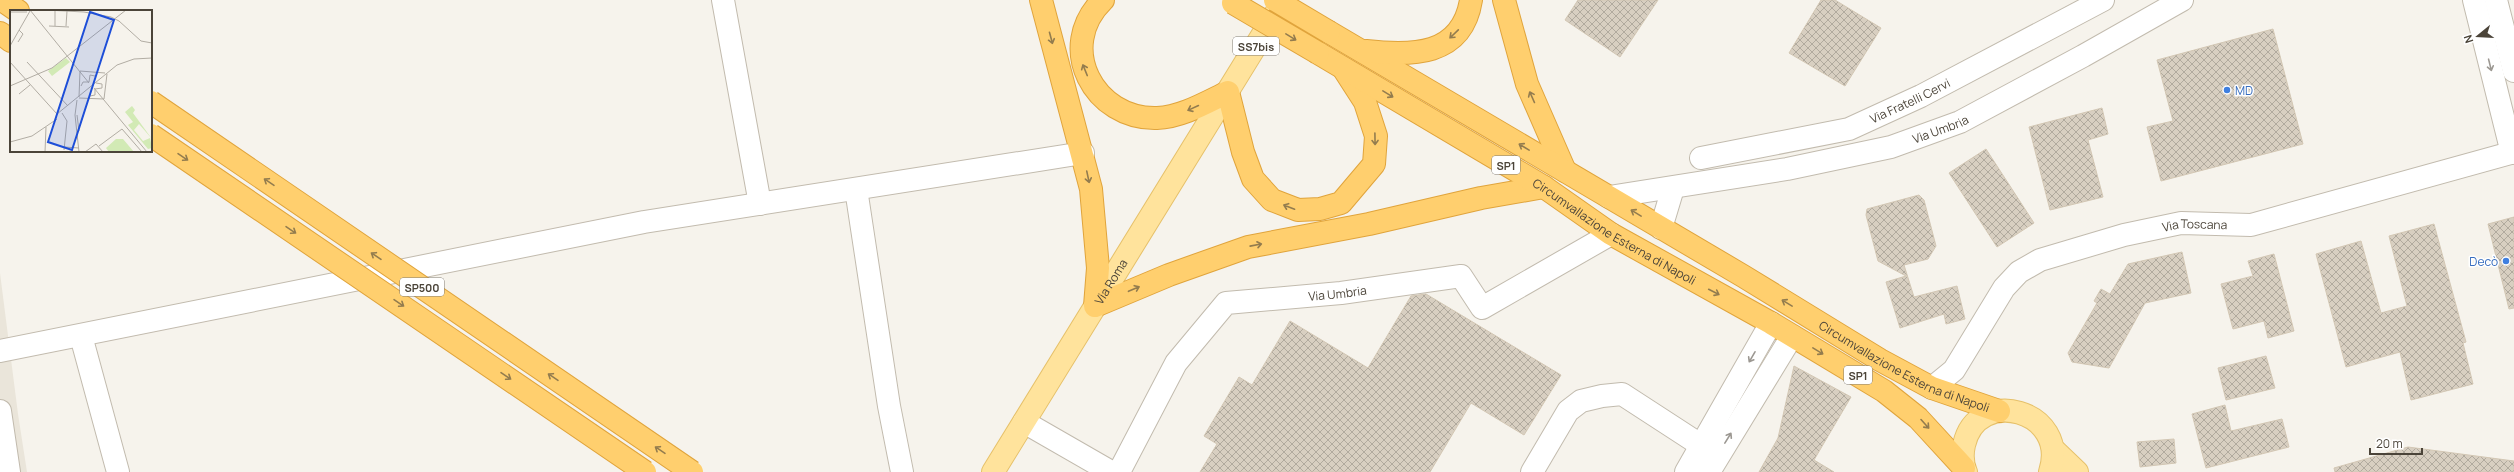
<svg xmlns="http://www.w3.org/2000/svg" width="2514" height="472" viewBox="0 0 2514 472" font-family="Manrope,sans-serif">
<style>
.residential{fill:#eae5da}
.building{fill:url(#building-cross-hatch);stroke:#d3c7b4}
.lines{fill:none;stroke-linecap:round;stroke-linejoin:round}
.minor-casing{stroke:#c2bbae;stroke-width:24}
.major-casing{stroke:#e6c16a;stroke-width:24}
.highway-casing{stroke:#e0a43c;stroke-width:24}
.minor{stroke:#fff;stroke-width:22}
.major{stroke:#ffe39c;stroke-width:22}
.highway{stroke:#ffcf6e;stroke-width:22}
.highway-bridge-casing{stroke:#e0a43c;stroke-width:24;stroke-linecap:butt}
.highway-bridge{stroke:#ffcf6e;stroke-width:22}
.oneway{stroke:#937c4e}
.oneway2{stroke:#9c9892}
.shop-dot{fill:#3f7fe0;stroke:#fff;stroke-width:1.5}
.labels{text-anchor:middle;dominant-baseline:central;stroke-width:3;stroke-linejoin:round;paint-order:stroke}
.shield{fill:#fff;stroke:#817c74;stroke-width:1}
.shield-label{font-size:11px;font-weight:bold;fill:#4b4439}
.shop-label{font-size:12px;fill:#366cbe;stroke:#fff;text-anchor:start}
.street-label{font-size:12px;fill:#4b4439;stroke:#fff}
.inset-road{fill:none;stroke:#b2ada4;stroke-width:1}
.view{fill:#1d4ed8;fill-opacity:0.15;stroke:#1d4ed8;stroke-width:2}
.inset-edge{fill:none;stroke:#4b4439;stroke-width:2}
</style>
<defs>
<pattern id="building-cross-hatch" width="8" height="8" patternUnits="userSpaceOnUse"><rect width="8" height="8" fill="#d8cfc1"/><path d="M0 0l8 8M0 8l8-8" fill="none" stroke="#b1aa9e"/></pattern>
</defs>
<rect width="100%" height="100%" fill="#f6f3ec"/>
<path class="residential" d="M0 273 18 414 27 472H0Z"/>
<path class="building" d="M1578 0H1658L1620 57 1565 20Z
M1821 0H1835L1881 28 1845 86 1789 53Z
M2273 29 2303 144 2161 181 2147 127 2173 121 2157 60Z
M2102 108 2108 134 2088 140 2103 197 2050 210 2029 127Z
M1986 149 2034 223 1997 247 1949 173Z
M1919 195 1924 200 1936 246 1928 259 1904 265 1914 297 1957 286 1965 319 1946 324 1944 314 1900 328 1886 282 1906 276 1878 261 1866 215 1867 209Z
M2514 217V308L2509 309 2488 224Z
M2434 224 2466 342 2463 343 2473 384 2411 400 2400 352 2346 367 2316 254 2361 241 2381 313 2407 306 2389 236Z
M2182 252 2191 293 2145 303 2109 368 2072 362 2068 353 2097 303 2094 301 2101 289 2110 294 2128 264Z
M2274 254 2294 331 2268 338 2264 321 2233 329 2221 284 2253 276 2248 261Z
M1426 294 1561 375 1524 435 1471 403 1430 472H1200L1217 444 1204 436 1239 377 1252 385 1290 321 1368 368 1411 296Z
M2266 356 2275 388 2226 400 2218 368Z
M1794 366 1851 397 1814 460 1834 472H1759L1778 438Z
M2225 405 2231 431 2282 419 2289 447 2206 468 2192 414Z
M2174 439 2176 463 2140 467 2137 442Z
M2408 447 2514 461V472H2335L2334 468Z"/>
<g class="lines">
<g class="minor-casing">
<g id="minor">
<path d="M723 0 760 204"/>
<path d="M2474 0 2512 153"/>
<path d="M2496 0 2514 71"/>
<path id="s1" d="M1701 158 1849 129 1921 96 2103 0"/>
<path d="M856 189 889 406 902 472"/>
<path id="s2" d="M1609 197 1787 169 1891 147 1960 122 2083 56 2182 0"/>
<path d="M1661 228 1673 188"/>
<path d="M81 336 118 472"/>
<path d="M0 351 644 222 1083 153"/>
<path id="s3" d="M1932 388 1954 370 2004 288 2019 272 2040 260 2124 235 2181 223 2251 225 2514 152"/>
<path d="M0 411 9 472"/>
<path d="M1024 422 1111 472"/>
<path id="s4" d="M1119 472 1176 363 1226 303 1341 293 1461 276 1482 308 1611 234"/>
<path d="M1532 472 1568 411 1581 401 1602 396 1622 394 1702 446"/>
<path d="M1686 472 1771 323"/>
<path d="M1709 472 1792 336"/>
</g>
</g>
<g class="major-casing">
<g id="major">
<path d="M2053 449 2077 472"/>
<path id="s5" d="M993 472 1284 0"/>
<path d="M1966 472C1962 463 1962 454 1964 445 1977 385 2070 410 2050 472"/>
</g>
</g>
<g class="highway-casing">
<g id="highway">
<path d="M2 0 18 11"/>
<path d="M1041 0 1091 189 1098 268 1095 306 1169 275 1248 247 1369 224 1481 198 1544 187"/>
<path d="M1103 0C1055 47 1094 120 1157 118 1182 117 1207 102 1228 92L1243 152 1253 179 1272 200 1298 210 1320 209 1341 203 1374 164 1376 136 1365 102 1345 71"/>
<path d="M1504 0 1527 84 1565 171"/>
<path id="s6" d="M1329 32 1743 276 1880 360 1932 388 1999 411"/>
<path d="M0 33 11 41"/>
<path d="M1366 51C1411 56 1462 57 1471 0"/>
<path id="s7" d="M1318 53 1544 187 1611 234 1771 323 1884 391 1918 418 1964 468"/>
</g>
</g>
<use href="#minor" class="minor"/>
<use href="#major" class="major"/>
<use href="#highway" class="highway"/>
<g class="highway-bridge-casing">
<path id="highway-bridge" d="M1275 0 1329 32
M1233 3 1318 53
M151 102 692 472
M151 135 645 472"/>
</g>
<use href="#highway-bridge" class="highway-bridge"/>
</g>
<defs><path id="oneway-shaft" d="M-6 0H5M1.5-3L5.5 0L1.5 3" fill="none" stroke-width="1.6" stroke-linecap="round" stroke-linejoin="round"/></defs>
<g class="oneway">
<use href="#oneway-shaft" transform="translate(1454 34) rotate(136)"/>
<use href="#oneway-shaft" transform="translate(1291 37) rotate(31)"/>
<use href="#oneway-shaft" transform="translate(1051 38) rotate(75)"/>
<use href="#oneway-shaft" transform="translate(1085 70) rotate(-112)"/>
<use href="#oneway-shaft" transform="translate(1388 94) rotate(31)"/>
<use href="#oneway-shaft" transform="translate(1532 97) rotate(-114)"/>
<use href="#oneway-shaft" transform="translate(1193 108) rotate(155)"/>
<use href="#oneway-shaft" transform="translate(1375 139) rotate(89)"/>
<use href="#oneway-shaft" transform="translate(1524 147) rotate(-149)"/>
<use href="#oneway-shaft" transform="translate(183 157) rotate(34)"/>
<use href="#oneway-shaft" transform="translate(1088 177) rotate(78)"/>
<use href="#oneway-shaft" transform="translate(269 182) rotate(-146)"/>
<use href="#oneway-shaft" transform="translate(1289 207) rotate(-159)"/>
<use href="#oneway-shaft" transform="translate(1636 213) rotate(-149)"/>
<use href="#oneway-shaft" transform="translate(291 230) rotate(34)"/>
<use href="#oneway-shaft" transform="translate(1256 245) rotate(-11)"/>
<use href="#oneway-shaft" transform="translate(376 256) rotate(-146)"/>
<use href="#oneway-shaft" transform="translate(1134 289) rotate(-23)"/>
<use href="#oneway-shaft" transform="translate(1714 292) rotate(27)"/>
<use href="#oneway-shaft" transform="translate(399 303) rotate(34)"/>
<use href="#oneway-shaft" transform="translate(1787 303) rotate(-149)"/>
<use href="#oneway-shaft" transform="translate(1818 351) rotate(31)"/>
<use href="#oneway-shaft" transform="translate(506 376) rotate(34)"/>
<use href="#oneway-shaft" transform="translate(553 377) rotate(-146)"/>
<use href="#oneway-shaft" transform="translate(1925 424) rotate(48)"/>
<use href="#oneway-shaft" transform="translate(660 450) rotate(-146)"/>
</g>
<g class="oneway2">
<use href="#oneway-shaft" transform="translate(2490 65) rotate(76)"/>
<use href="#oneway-shaft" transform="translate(1752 357) rotate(120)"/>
<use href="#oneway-shaft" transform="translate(1728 438) rotate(-58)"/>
</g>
<g class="shop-dot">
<circle cx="2227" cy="90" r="4"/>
<circle cx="2506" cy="261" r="4"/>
</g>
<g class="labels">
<g class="shield">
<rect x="1233" y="37" width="46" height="18" rx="3"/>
<rect x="1492" y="156" width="28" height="18" rx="3"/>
<rect x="400" y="278" width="44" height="18" rx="3"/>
<rect x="1844" y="366" width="28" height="18" rx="3"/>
</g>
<g class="shield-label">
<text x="1256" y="46">SS7bis</text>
<text x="1506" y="165">SP1</text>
<text x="422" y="287">SP500</text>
<text x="1858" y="375">SP1</text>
</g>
<g class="shop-label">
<text x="2235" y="90">MD</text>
<text x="2498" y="261" text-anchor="end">Decò</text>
</g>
<g class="street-label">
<text stroke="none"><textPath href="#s1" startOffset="218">Via Fratelli Cervi</textPath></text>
<text stroke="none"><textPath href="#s2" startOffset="339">Via Umbria</textPath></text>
<text stroke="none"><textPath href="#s3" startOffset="330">Via Toscana</textPath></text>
<text stroke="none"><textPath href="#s7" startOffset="346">Circumvallazione Esterna di Napoli</textPath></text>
<text stroke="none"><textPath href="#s5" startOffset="224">Via Roma</textPath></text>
<text stroke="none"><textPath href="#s4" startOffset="313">Via Umbria</textPath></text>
<text stroke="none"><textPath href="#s6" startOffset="666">Circumvallazione Esterna di Napoli</textPath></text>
</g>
</g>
<g transform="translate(10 10)">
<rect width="142" height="142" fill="#f6f3ec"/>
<path d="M56 48 60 52 42 66 38 61ZM122 96 125 100 123 103 142 129 129 114 124 120 133 131 140 128 142 138 138 139 118 115 123 112 115 102ZM106 129H113L124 142H99L96 138Z" fill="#d2eab5"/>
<path class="inset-road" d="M20 0 79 73M36 0 74 2 101 7 109 11 131 31 142 33M0 2H17M39 16 59 17M45 16V0M56 16 57 1M8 32 13 24 9 20M0 36 20 1M0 52 47 104M17 52 58 96M0 76 42 58 116 0M71 76 73 72H79L80 65 85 66M84 78 137 142M9 84 20 75M80 86 85 85V79L92 78V74L86 73M69 87 70 61 95 63M69 88 94 89 97 64M67 90 65 105 69 142M52 103 57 111 54 140M47 104 107 55 124 49 142 48M67 105 69 121M0 132 22 126 47 109M89 136 112 119 132 142M54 137 69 138M35 142 36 117M75 142 86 134 93 142"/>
<path class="view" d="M80 2 104 10 62 140 38 132Z"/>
<rect width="142" height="142" class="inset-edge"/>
</g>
<g transform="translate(2478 36) rotate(252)" stroke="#ffffff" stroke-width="3" paint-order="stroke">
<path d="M0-3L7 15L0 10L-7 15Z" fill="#4b4439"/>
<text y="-6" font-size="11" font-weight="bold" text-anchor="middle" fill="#4b4439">N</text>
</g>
<path d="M2370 448v6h52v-6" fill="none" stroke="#4b4439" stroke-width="2"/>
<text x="2376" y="448" font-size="12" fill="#4b4439" stroke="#ffffff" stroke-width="3" paint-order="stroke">20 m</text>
</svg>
